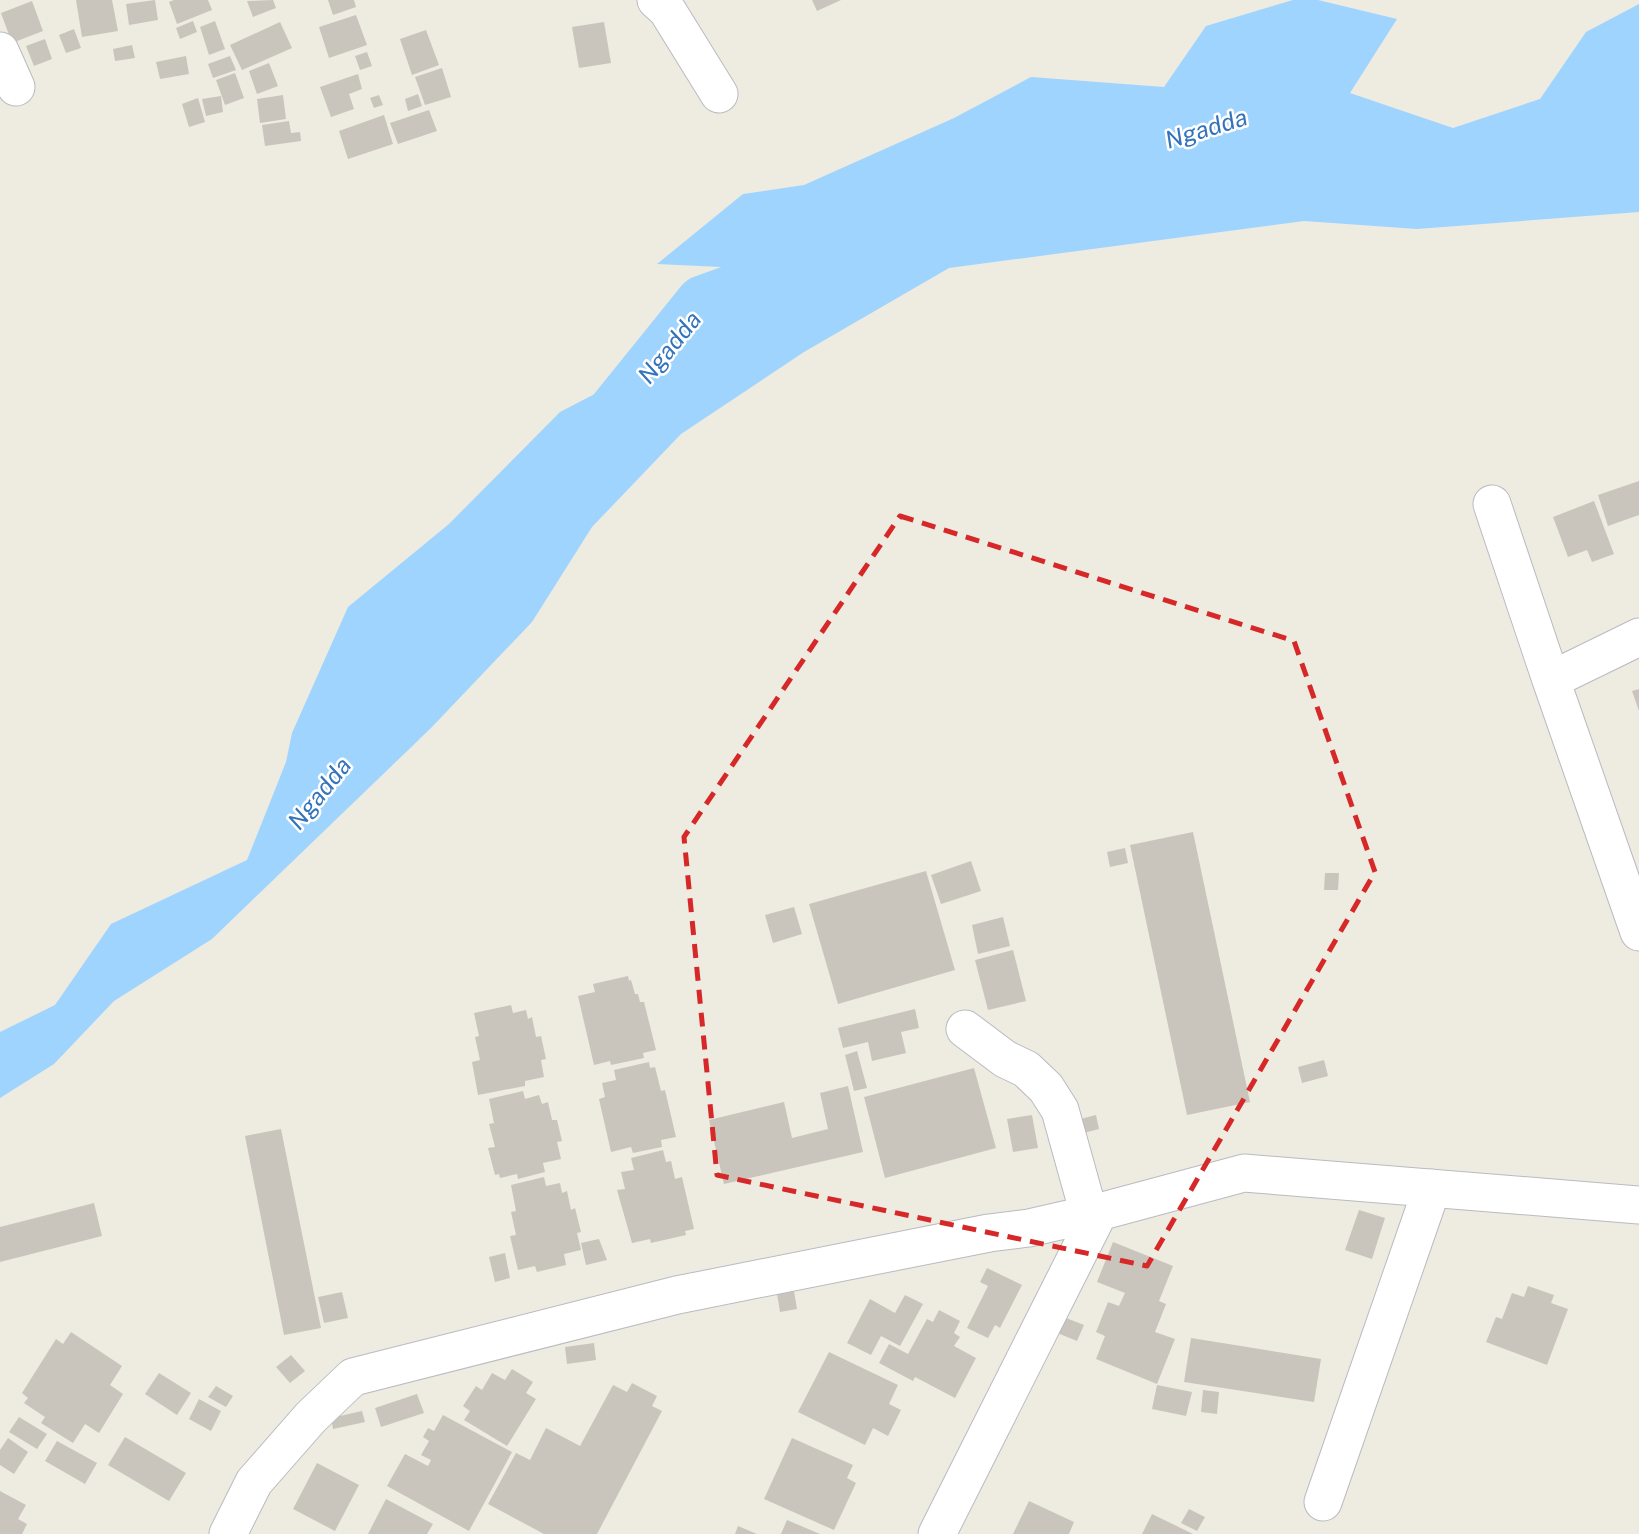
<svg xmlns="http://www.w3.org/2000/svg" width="1639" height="1534" viewBox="0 0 1639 1534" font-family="'Public Sans',sans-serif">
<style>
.water{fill:#9fd4ff}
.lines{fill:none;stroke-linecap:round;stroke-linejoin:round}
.river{stroke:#9fd4ff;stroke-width:58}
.building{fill:#c9c5bd}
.street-casing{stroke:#b9bbc1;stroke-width:39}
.street{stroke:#fff;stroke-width:37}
.marked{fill:none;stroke:#d62828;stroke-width:5;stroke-dasharray:14 9;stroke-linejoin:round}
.labels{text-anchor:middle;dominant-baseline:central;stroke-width:5;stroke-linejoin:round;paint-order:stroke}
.water-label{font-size:24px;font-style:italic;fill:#3373ba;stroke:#fff}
</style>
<rect width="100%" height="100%" fill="#eeebe0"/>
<path class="water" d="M1293 0H1318L1397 19 1350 93 1453 128 1540 99 1586 32 1639 4V212L1417 229 1304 221 949 268 804 352 681 434 592 527 532 622 431 728 212 939 114 1001 54 1064 0 1098V1032L55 1005 111 924 247 860 286 762 292 733 348 607 449 524 560 412 830 272 657 264 743 194 804 185 954 118 1031 77 1164 87 1206 26Z"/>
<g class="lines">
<path class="river" d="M608 423 704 304 874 243"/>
</g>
<path class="building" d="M76 0H112L118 31 82 37Z
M155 0 158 20 129 25 126 4Z
M174 0H208L212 10 177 24 169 2Z
M273 0 276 8 253 17 247 1Z
M328 0H354L356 7 333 15Z
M812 0H841L817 11Z
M32 1 43 31 12 43 1 13Z
M356 15 367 45 329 58 319 27Z
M193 21 197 32 180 39 176 28Z
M215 21 225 49 209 55 200 27Z
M280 22 292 48 242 70 230 45Z
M604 22 611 63 579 68 572 27Z
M74 29 81 48 66 53 59 35Z
M426 30 439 65 412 75 400 39Z
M45 39 52 59 34 66 26 46Z
M132 45 135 58 115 61 113 49Z
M367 52 372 66 360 70 355 56Z
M186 56 189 74 160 79 156 62Z
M230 56 236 70 213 78 208 64Z
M269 63 278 86 257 94 249 71Z
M442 68 451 97 425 105 415 77Z
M235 73 244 98 225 105 216 80Z
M358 74 362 89 349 94 354 109 331 117 320 87Z
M418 94 422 106 408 111 405 99Z
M283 95 286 119 260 123 257 99Z
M379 95 383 105 374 108 370 98Z
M221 96 223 112 206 116 202 99Z
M198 98 205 122 189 127 182 104Z
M429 110 437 131 398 144 390 123Z
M384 115 393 144 348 159 339 131Z
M289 121 291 133 300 132 301 141 265 146 262 125Z
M1639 481V515L1608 526 1598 495Z
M1594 501 1614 554 1592 562 1587 550 1568 557 1553 517Z
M1639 689V711L1632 691Z
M1193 832 1250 1102 1187 1115 1130 845Z
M1125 848 1128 863 1110 867 1107 852Z
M971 861 981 891 941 904 931 875Z
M926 871 955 970 838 1004 809 904Z
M1325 873H1339L1338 890H1324Z
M794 907 802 934 773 943 765 915Z
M1003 917 1010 946 978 954 972 925Z
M1013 950 1026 1001 988 1010 975 960Z
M628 976 629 981 631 980 635 994H638L640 1002H644L656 1050 643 1053 644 1058 611 1065 610 1061 594 1065 578 996 595 992 593 984Z
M511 1005 513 1013 526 1010 528 1019 532 1017 536 1037 541 1036 546 1059 541 1060 544 1077 525 1081V1086L478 1095 472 1062 480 1060 475 1037 479 1036 474 1013Z
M915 1009 919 1028 901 1032 906 1053 872 1061 868 1042 843 1048 838 1028Z
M857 1051 867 1088 854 1091 845 1055Z
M1324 1060 1328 1076 1302 1083 1298 1067Z
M649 1062 650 1068 655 1067 661 1091 665 1090 676 1137 661 1140 662 1147 633 1153 631 1147 611 1152 599 1099 605 1097 602 1083 616 1080 614 1070Z
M974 1068 996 1148 885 1178 864 1097Z
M848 1086 863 1152 724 1184 709 1120 784 1102 792 1138 828 1129 820 1093Z
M523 1091 525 1099 539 1095 542 1104 548 1102 552 1120H557L562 1141 557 1142 561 1159 543 1163 545 1172 518 1179 517 1174 500 1178 499 1174 495 1175 488 1148 495 1147 489 1124 494 1123 489 1099Z
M1032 1115 1038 1148 1013 1152 1007 1119Z
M1096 1115 1099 1129 1076 1135 1073 1121Z
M281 1129 321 1328 284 1335 245 1136Z
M663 1150 666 1162 671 1161 675 1179 682 1177 694 1229 685 1231 686 1235 651 1243 650 1239 632 1243 617 1190 625 1189 621 1172 634 1170 631 1158Z
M544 1177 546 1186 560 1183 562 1193 567 1191 571 1210 575 1208 581 1232 577 1233 581 1250 564 1254 566 1265 537 1272 535 1266 518 1270 510 1236 516 1235 511 1212 516 1211 511 1185Z
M94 1203 102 1236 0 1262V1227Z
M1359 1210 1385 1218 1372 1259 1345 1250Z
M599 1239 607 1260 586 1265 581 1243Z
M1113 1242 1173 1266 1159 1301 1166 1304 1155 1332 1175 1339 1157 1384 1096 1359 1105 1336 1096 1332 1108 1302 1119 1306 1125 1293 1097 1282Z
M505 1253 510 1278 495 1282 489 1257Z
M987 1268 1022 1285 1000 1328 995 1325 988 1338 967 1328 988 1286 980 1282Z
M1528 1286 1554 1295 1551 1303 1568 1309 1547 1365 1486 1342 1496 1317 1502 1319 1512 1293 1524 1297Z
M794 1291 797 1309 780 1312 777 1294Z
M342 1292 348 1318 324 1323 318 1297Z
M905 1295 923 1304 900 1346 881 1336 871 1355 847 1343 870 1299 895 1313Z
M939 1310 960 1321 954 1333 960 1337 954 1346 976 1358 955 1398 915 1377 913 1381 879 1363 889 1344 908 1354 927 1319 933 1322Z
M1061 1316 1084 1325 1077 1341 1055 1332Z
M71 1332 122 1366 110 1385 123 1394 99 1433 85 1424 73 1443 41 1423 45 1417 24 1403 28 1398 22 1393 56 1339 63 1344Z
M1191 1338 1321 1359 1314 1402 1184 1382Z
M594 1343 596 1360 567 1364 565 1347Z
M829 1352 898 1385 889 1404 901 1410 888 1436 873 1428 865 1445 798 1412Z
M291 1355 305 1371 290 1383 276 1367Z
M512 1369 533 1382 526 1393 536 1399 507 1446 464 1420 470 1411 463 1406 476 1386 482 1390 492 1373 505 1380Z
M159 1373 191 1393 177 1415 145 1394Z
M632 1383 657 1396 652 1406 662 1411 597 1534H544L488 1504 516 1453 530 1460 546 1428 580 1446 613 1385 627 1392Z
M1157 1385 1192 1392 1186 1416 1152 1409Z
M216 1386 233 1396 226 1407 208 1397Z
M1203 1390 1219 1392 1217 1414 1201 1412Z
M417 1394 424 1413 381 1427 375 1408Z
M199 1399 221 1411 211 1431 189 1419Z
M362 1411 365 1422 333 1429 331 1418Z
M443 1415 512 1452 469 1531 387 1486 405 1454 428 1466 431 1460 421 1455 429 1441 423 1437 428 1428 434 1431Z
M19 1417 47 1434 37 1449 9 1432Z
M125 1437 186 1473 169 1501 108 1465Z
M8 1438 28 1452 14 1474 0 1465V1450Z
M792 1438 853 1465 847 1478 856 1483 834 1530 764 1499Z
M57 1441 97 1463 85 1484 45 1461Z
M317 1463 359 1485 335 1531 293 1509Z
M0 1491 26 1505 18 1519 27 1524 22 1534H0Z
M386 1499 433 1524 427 1534H368Z
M1029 1501 1074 1522 1069 1534H1013Z
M1189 1509 1205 1517 1197 1531 1181 1523Z
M1152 1514 1193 1534H1142Z
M787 1520 820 1534H781Z
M738 1526 757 1534H735Z"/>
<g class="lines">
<g class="street-casing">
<path id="street" d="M656 0 667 10 719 94
M0 51 16 87
M1492 504 1551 680
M1639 637 1551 680 1639 932
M965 1029 1005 1059 1026 1069 1046 1088 1060 1110 1089 1214
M1323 1502 1432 1188
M228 1534 254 1482 311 1417 353 1377 677 1295 989 1233 1029 1228 1099 1212 1244 1173 1639 1205
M937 1534 1099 1212"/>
</g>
<use href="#street" class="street"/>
</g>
<path class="marked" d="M900 516 1294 641 1375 872 1147 1266 717 1175 684 837Z"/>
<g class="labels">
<g class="water-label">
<text transform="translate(1206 128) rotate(-17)">Ngadda</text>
<text transform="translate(669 347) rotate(-51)">Ngadda</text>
<text transform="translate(319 793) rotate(-51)">Ngadda</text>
</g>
</g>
</svg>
